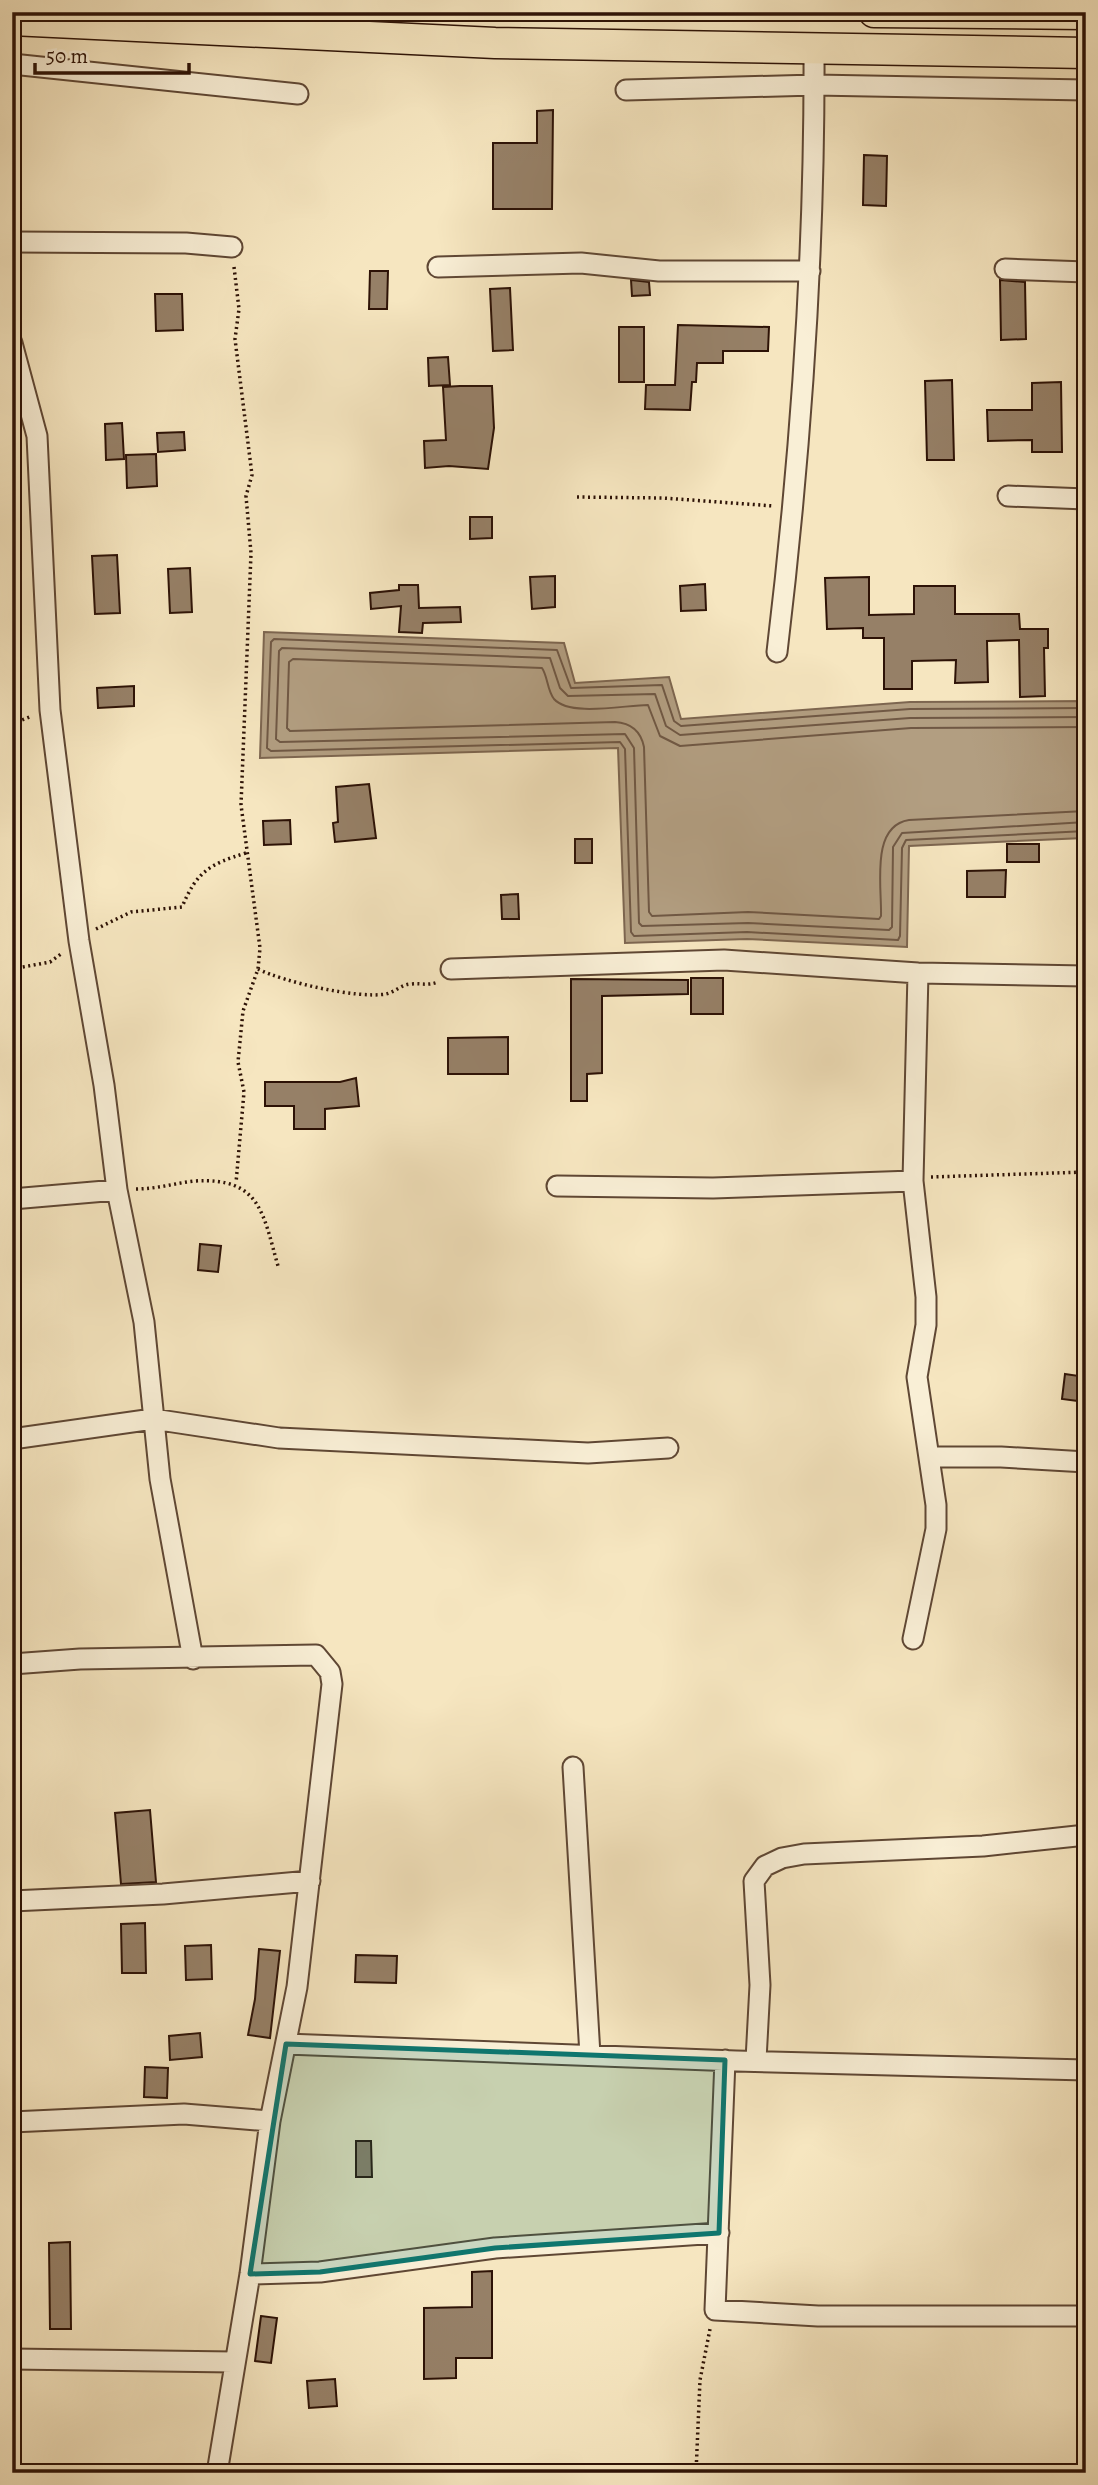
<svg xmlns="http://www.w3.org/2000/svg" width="1098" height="2485" viewBox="0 0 1098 2485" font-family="Alegreya,serif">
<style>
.water{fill:#b29e81;stroke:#7d6650;stroke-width:2}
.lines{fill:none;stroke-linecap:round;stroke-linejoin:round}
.shore{stroke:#705844;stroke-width:2}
.building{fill:#968067;stroke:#2d1206;stroke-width:2}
.street-casing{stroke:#5f4734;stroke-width:23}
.secondary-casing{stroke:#2d1206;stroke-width:30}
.primary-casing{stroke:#2d1206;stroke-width:33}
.path{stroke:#2d1206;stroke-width:3.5;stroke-dasharray:2 3.5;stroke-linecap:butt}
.street{stroke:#f9efd6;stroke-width:19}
.secondary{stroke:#f9efd6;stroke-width:26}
.primary{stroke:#f6e6c0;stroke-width:30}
.marked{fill:#0f766e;fill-opacity:0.2;stroke:#0f766e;stroke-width:5;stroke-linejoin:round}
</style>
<rect width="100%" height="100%" fill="#f6e6c0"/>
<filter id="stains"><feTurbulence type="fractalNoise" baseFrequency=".00286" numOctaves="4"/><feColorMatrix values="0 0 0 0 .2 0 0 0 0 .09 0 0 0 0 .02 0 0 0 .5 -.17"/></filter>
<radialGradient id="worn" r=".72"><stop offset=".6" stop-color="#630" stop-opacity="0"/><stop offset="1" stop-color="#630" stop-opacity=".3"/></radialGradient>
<path class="water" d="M264 632 564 643 575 683 669 677 681 719 910 702 1086 701 1084 838 909 846 907 947 747 939 625 943 618 748 260 758Z"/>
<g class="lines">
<path class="shore" d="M1086 708 910 709 681 726 674 721 662 685 571 688 557 650 274 639 271 642 267 748 271 751 620 742 625 749 631 932 634 936 747 932 898 940 900 936 902 848 906 840 1086 831
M1086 717 910 718 680 735 666 726 655 694 568 696 560 688 550 658 282 648 279 651 276 739 280 742 625 734 634 748 639 923 642 926 748 923 889 930 892 927 893 847 902 833 1086 822
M1086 727 911 728 680 746 660 736 648 705C625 705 570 717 554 699 547 690 548 677 542 668L293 659 289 662 287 728 290 731 615 722C631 723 641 732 644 747L649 912 652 916 748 912 879 919 881 916C882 887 870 826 909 820L1086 811"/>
</g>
<path class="building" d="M553 110 552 209H493V143H537V111Z
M864 155 887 156 886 206 863 205Z
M370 271H388L387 309H369Z
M631 280 649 282 650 295 632 296Z
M1000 280 1025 282 1026 339 1001 340Z
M510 288 513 350 493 351 490 289Z
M155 294H182L183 330 156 331Z
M678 325 769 327 768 351H723V363H697L696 382H692L690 410 645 409 646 385H675Z
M619 327H644V382H619Z
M448 357 450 385 429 386 428 358Z
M952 380 954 460H927L925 381Z
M1061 382 1062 452H1032V440L988 441 987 410H1032V383Z
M460 386H492L494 428 488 469 449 466 425 468 424 441 446 440 443 387Z
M122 423 124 459 106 460 105 424Z
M184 432 185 450 158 452 157 433Z
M156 454 157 486 127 488 126 455Z
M470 517H492V538L470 539Z
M117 555 120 613 95 614 92 556Z
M190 568 192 612 170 613 168 569Z
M555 576V607L532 609 530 577Z
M869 577V615L914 614V586H955V614H1019L1020 629H1048V648H1044L1045 696 1020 697 1019 640 987 641 988 682 955 683 956 660 912 661V689H884V638H863V628L827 629 825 578Z
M705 584 706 610 681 611 680 586Z
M399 585H418L419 608 460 607 461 622 423 623 422 633 399 632 401 606 371 609 370 593 399 590Z
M134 686V706L98 708 97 688Z
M369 784 376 838 335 842 333 823 338 822 336 787Z
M290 820 291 844 264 845 263 821Z
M575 839H592V863H575Z
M1007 844H1039V862H1007Z
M1006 870 1005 897H967V871Z
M518 894 519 919H502L501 895Z
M691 978H723V1014H691Z
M571 979 688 980V994L602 996V1073L587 1074V1101H571Z
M508 1037V1074H448V1038Z
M356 1078 359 1106 325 1109V1129H294V1106H265V1082H340Z
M200 1244 221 1246 218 1272 198 1270Z
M1065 1374 1086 1377V1402L1062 1399Z
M150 1810 156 1882 121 1884 115 1813Z
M145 1923 146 1973H122L121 1924Z
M211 1945 212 1979 186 1980 185 1946Z
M259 1949 280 1951 270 2038 248 2035 255 1999Z
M356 1955 397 1956 396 1983 355 1982Z
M200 2033 202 2057 170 2060 169 2036Z
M145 2067 168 2068 167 2098 144 2097Z
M356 2141H371L372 2177H356Z
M70 2242 71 2329H50L49 2243Z
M492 2271V2358H456V2378L424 2379V2308L472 2307V2272Z
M261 2316 277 2318 271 2363 255 2361Z
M335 2379 337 2406 309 2408 307 2381Z"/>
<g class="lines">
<g class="street-casing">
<path id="street" d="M12 64 298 94
M626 90 815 85 1086 90
M12 242 186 243 232 247
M438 267 581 263 659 271H810
M1005 269 1086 272
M12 343 37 436 50 710 79 941 104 1085 117 1190 144 1322 160 1479 193 1659
M1008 496 1086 499
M777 652C801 452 815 251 814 49
M451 969 724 960 918 973 1086 976
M557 1186 713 1188 913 1181
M12 1199 117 1190
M12 1439 153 1419 279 1438 588 1453 668 1448
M930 1457H1001L1086 1462
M913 1639 936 1529V1505L917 1377 926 1325V1297L913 1181 918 973
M12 1664 80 1659 316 1655 330 1672 332 1684 297 1987 270 2121 250 2274 217 2473
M573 1767 590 2055
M12 1901 163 1894 310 1881
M286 2044 736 2061 1086 2070
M725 2060 715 2310 818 2316H1086
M756 2060 760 1985 754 1881 765 1866 782 1858 804 1854 983 1846 1086 1835
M12 2122 184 2114 270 2121
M250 2274 320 2272 495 2248 719 2233
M12 2359 233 2362"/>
</g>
<g class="secondary-casing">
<path id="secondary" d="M349 12 350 35"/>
</g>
<g class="primary-casing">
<path id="primary" d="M874 12 1086 14
M12 20 495 43 1086 53"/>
</g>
<path class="path" d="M234 267 239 309 235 339 252 475 246 496 251 553 241 805 260 948 258 969 243 1011 238 1062 244 1092 236 1183
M577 497 663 498 774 506
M12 724 32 716
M96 929 131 912 182 907C197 871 210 864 246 853
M12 969 50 962 61 954
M258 969C284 982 357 999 386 994 395 992 402 984 411 984 422 983 427 986 438 982
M931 1177 1086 1172
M136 1189C157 1189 175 1183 195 1181 261 1177 263 1214 278 1266
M696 2473 700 2380 710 2329"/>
<use href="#street" class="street"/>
<use href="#secondary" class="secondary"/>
<use href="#primary" class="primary"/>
</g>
<path class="marked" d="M286 2044 725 2060 719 2233 495 2248 320 2272 250 2274Z"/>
<rect width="1098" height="2485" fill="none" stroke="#f6e6c0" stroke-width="42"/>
<rect x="14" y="14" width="1070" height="2457" fill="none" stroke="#2d1206" stroke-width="3.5"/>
<rect x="21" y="21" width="1056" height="2443" fill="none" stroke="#2d1206" stroke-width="2"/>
<path d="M35 63v10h154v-10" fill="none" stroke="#2d1206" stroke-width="3.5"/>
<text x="46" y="63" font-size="21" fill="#2d1206" stroke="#f9efd6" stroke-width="5" paint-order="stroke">50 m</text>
<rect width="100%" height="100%" filter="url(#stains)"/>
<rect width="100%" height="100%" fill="url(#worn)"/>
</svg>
